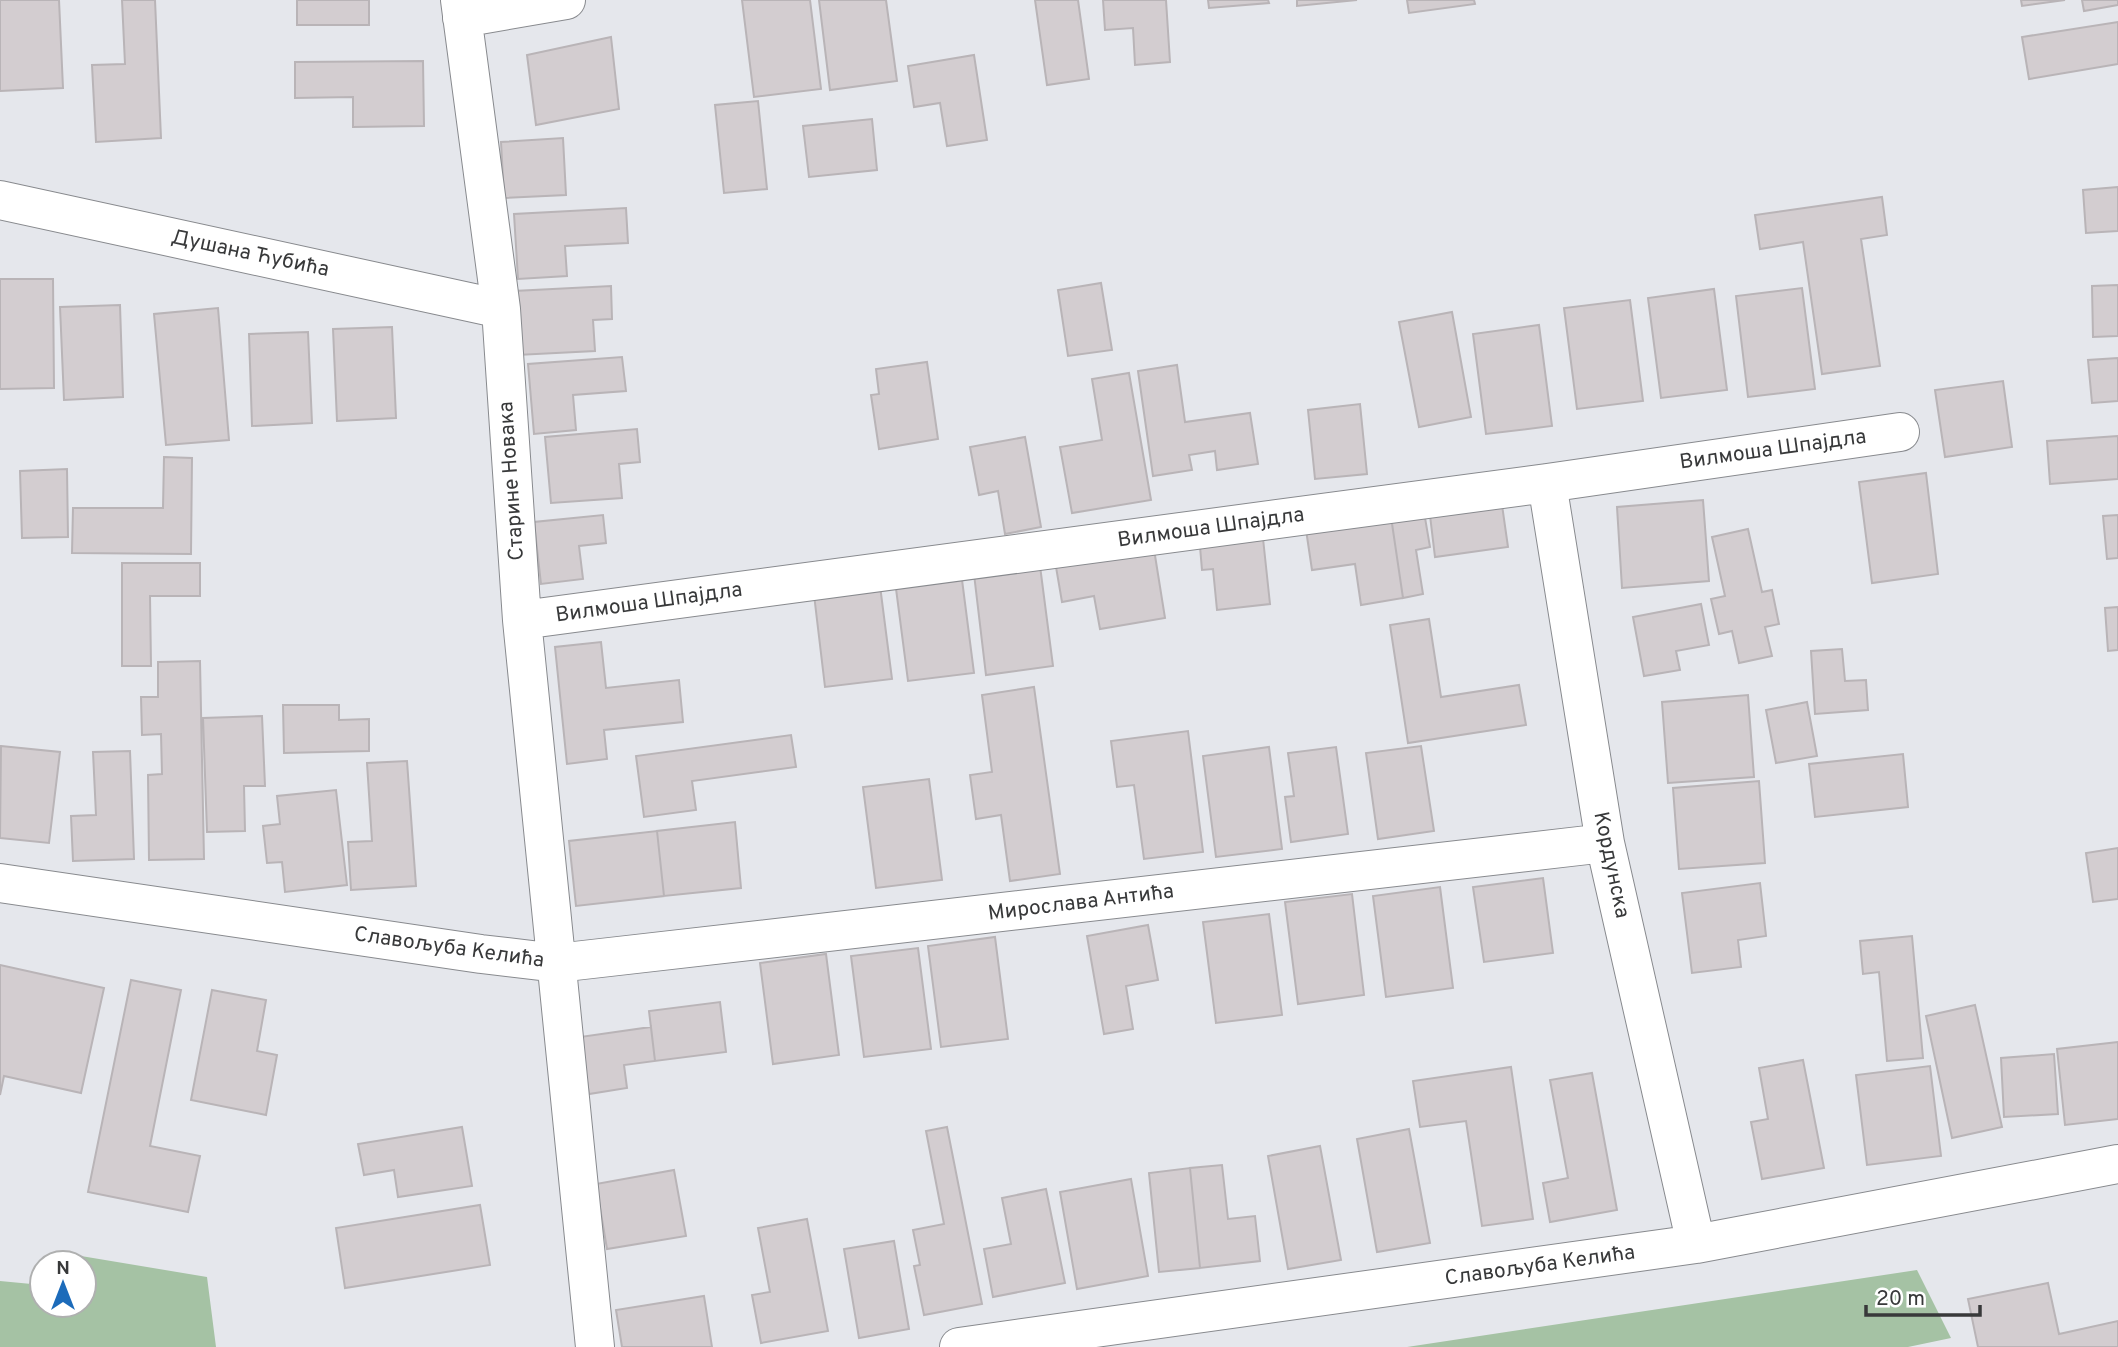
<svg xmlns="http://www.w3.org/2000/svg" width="2118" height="1347" viewBox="0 0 2118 1347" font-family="Overpass,sans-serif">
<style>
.green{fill:#a5c2a4}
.building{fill:#d3cdd0;stroke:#b9b4b7;stroke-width:2}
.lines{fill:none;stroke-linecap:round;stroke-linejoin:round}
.minor-casing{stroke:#888a8e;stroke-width:40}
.minor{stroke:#fff;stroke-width:38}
.labels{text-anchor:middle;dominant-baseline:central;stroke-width:7;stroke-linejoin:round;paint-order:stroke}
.street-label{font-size:21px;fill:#38393a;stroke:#fff}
</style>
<rect width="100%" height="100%" fill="#e5e7ec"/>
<path class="green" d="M57 1252 207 1277 216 1347H0V1281L42 1285V1305H84V1263H55Z
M1917 1270 1951 1338 1908 1347H1407Z"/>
<path class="building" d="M0 0H59L63 88 0 91Z
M122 0H155L161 138 96 142 92 65 125 64Z
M297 0H369V25H297Z
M742 0H810L821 89 754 97Z
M819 0H886L897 81 830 90Z
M1035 0H1078L1089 79 1047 85Z
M1103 0H1166L1170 62 1135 65 1133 28 1105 30Z
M1208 0H1268L1269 3 1209 8Z
M1297 0H1357L1297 6Z
M1407 0H1474L1475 4 1409 13Z
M2021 0H2065L2022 6Z
M2082 0H2118V5L2084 11Z
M2118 22V64L2029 79 2022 37Z
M611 37 619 109 536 125 527 55Z
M974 55 987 140 947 146 940 103 914 107 908 66Z
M423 61 424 126 353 127V97L295 98V62Z
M758 101 767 189 724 193 715 105Z
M872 119 877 170 809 177 803 126Z
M563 138 566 195 504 198 501 142Z
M2118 187V231L2086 233 2083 190Z
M1882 197 1887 235 1861 239 1880 366 1822 374 1803 242 1760 249 1755 215Z
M626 208 628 243 565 246 567 276 518 279 514 214Z
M0 279H53L54 388 0 389Z
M1101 283 1112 350 1068 356 1058 290Z
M2118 285V336L2093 337 2092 286Z
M611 286 612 319 593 320 595 351 517 355 514 291Z
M1802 288 1815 389 1748 397 1736 296Z
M1714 289 1727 390 1661 398 1648 298Z
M1630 300 1643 401 1577 409 1564 308Z
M120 305 123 397 64 400 60 307Z
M218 308 229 440 166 445 154 314Z
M1452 312 1471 417 1419 427 1399 322Z
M1539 325 1552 426 1486 434 1473 334Z
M392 327 396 418 337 421 333 329Z
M308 332 312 423 252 426 249 334Z
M622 357 626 391 573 395 576 430 534 434 528 364Z
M2118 358V401L2092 403 2088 360Z
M927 362 938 439 879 449 871 395 879 394 876 369Z
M1177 365 1185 422 1250 413 1258 464 1217 470 1215 451 1189 455 1192 470 1153 476 1138 371Z
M1129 373 1151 500 1072 513 1060 447 1102 440 1092 379Z
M2003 381 2012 447 1945 457 1935 390Z
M1360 404 1367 474 1315 479 1308 410Z
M637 429 640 462 619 464 622 498 551 503 545 437Z
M2118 436V479L2050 484 2047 441Z
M1025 437 1041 527 1005 534 998 491 979 495 970 447Z
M164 457 192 458 191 554 72 553 73 508H163Z
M67 469 68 537 22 538 20 471Z
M1926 473 1938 574 1872 583 1859 482Z
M1501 498 1508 547 1435 557 1429 507Z
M1703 500 1709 581 1622 588 1617 507Z
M1423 506 1430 547 1416 550 1423 594 1403 598 1390 510Z
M1390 510 1403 598 1361 605 1355 564 1312 570 1305 523Z
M603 515 606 543 579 546 583 579 541 584 534 522Z
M2118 515V558L2107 559 2103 516Z
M1262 529 1270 604 1217 610 1213 569 1202 570 1199 535Z
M1748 529 1762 592 1772 590 1779 624 1765 627 1772 656 1739 663 1732 631 1719 634 1711 599 1725 596 1712 537Z
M1153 543 1165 618 1100 629 1094 596 1062 602 1056 567Z
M122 563H200V596H150L151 666H122Z
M1040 566 1053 666 986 675 974 574Z
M961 572 974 673 908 681 895 581Z
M879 578 892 679 825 687 813 586Z
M1701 604 1709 645 1676 651 1680 670 1644 676 1633 617Z
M2118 607V650L2108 651 2105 608Z
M1429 619 1441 697 1519 685 1526 725 1408 743 1390 625Z
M601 642 606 688 679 680 683 722 604 730 607 759 567 764 555 647Z
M1842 649 1845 681 1866 680 1868 710 1815 714 1811 651Z
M200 661 204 859 149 860 148 775 162 774 161 734 142 735 141 697H158V662Z
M1034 687 1060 874 1010 881 1001 815 976 819 970 775 992 772 982 695Z
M1748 695 1754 777 1668 783 1662 702Z
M1807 702 1817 756 1776 763 1766 710Z
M283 705H339V720L369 719V751L284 753Z
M262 716 265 786H244L245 831 207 832 203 718Z
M1188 731 1203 852 1144 859 1134 785 1117 787 1111 741Z
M791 735 796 767 692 781 696 810 644 817 636 756Z
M1 746 60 752 49 843 0 838Z
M1421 746 1434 831 1378 839 1366 753Z
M1269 747 1282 849 1216 857 1203 756Z
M1336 747 1348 834 1291 842 1285 797 1294 796 1288 753Z
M130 751 134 859 73 861 71 816 96 815 93 752Z
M1903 754 1908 807 1815 817 1809 764Z
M407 761 416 886 351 890 348 842 372 841 367 763Z
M929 779 942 880 876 888 863 787Z
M1759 781 1765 863 1679 869 1673 788Z
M336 790 347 885 285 892 282 862 267 863 263 826 280 824 277 796Z
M735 822 741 888 664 896 657 831Z
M657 831 664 896 576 906 569 841Z
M2118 848V899L2093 902 2086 853Z
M1543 878 1553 953 1484 962 1473 887Z
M1760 883 1766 936 1738 940 1741 967 1692 973 1682 893Z
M1440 887 1453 988 1386 997 1373 896Z
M1352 894 1364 995 1298 1004 1285 902Z
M1269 914 1282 1015 1216 1023 1203 922Z
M1148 925 1158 980 1126 986 1133 1029 1104 1034 1087 936Z
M1912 936 1923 1058 1887 1061 1879 972 1863 974 1860 941Z
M995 937 1008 1039 941 1047 928 946Z
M918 948 931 1049 864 1057 851 956Z
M826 954 839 1055 773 1064 760 963Z
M0 965 104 988 81 1093 4 1076 0 1095Z
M131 980 181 990 150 1146 200 1156 188 1212 88 1192Z
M212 990 266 1000 257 1051 277 1055 266 1115 191 1100Z
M720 1002 726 1052 655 1061 649 1011Z
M1975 1005 2002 1127 1952 1138 1926 1016Z
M651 1027 655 1061 624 1065 627 1088 589 1094 580 1037Z
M2118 1042V1119L2065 1125 2057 1049Z
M2054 1054 2058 1114 2004 1117 2001 1058Z
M1803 1060 1824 1168 1762 1179 1751 1122 1768 1119 1759 1068Z
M1930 1066 1941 1156 1867 1165 1856 1075Z
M1511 1067 1533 1219 1482 1226 1466 1121 1420 1127 1413 1081Z
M1592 1073 1617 1210 1550 1222 1543 1183 1568 1178 1550 1080Z
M462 1127 472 1186 398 1197 394 1170 364 1175 358 1144Z
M947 1127 982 1304 924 1315 914 1266 920 1265 913 1230 944 1224 926 1131Z
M1409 1129 1430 1243 1377 1252 1357 1139Z
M1320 1146 1341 1260 1288 1269 1268 1156Z
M1222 1165 1228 1219 1255 1216 1260 1261 1200 1268 1190 1168Z
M1190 1168 1200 1268 1159 1272 1149 1173Z
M674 1170 686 1236 607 1249 596 1184Z
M1131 1179 1148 1276 1077 1289 1060 1192Z
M1046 1189 1065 1283 993 1297 984 1249 1011 1244 1002 1198Z
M480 1205 490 1265 345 1288 336 1228Z
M807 1219 828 1331 761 1343 752 1295 770 1292 758 1228Z
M894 1241 909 1329 859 1338 844 1249Z
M2048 1283 2059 1334 2118 1321V1347H1978L1968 1299Z
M704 1296 712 1347H622L616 1310Z"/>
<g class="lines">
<g class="minor-casing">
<path id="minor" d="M460 0 501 309 522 620 595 1347
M462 18 566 0
M0 200 501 309
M1547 483 1605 843 1696 1244
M522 620 1547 483 1900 432
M0 883 481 954 557 963 1605 843
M959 1347 1696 1244 2118 1164"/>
</g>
<use href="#minor" class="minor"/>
</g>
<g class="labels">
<g class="street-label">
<text transform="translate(250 254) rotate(12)">Душана Ћубића</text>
<text transform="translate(1773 450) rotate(-8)">Вилмоша Шпајдла</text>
<text transform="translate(512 481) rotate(-94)">Старине Новака</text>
<text transform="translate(1211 528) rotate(-8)">Вилмоша Шпајдла</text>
<text transform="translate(649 603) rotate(-8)">Вилмоша Шпајдла</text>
<text transform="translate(1611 865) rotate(78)">Кордунска</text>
<text transform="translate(1081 903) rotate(-7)">Мирослава Антића</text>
<text transform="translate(449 948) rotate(8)">Славољуба Келића</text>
<text transform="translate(1540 1266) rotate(-8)">Славољуба Келића</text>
</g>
</g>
<g transform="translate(63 1284)"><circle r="33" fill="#ffffff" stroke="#afb0b0" stroke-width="2"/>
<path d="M0-5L12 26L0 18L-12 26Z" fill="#1c6bba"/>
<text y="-10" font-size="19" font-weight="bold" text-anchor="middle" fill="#38393a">N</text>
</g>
<path d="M1866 1305v10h114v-10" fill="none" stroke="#38393a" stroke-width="3.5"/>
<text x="1876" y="1305" font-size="21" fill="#38393a" stroke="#ffffff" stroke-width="5" paint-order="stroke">20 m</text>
</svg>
